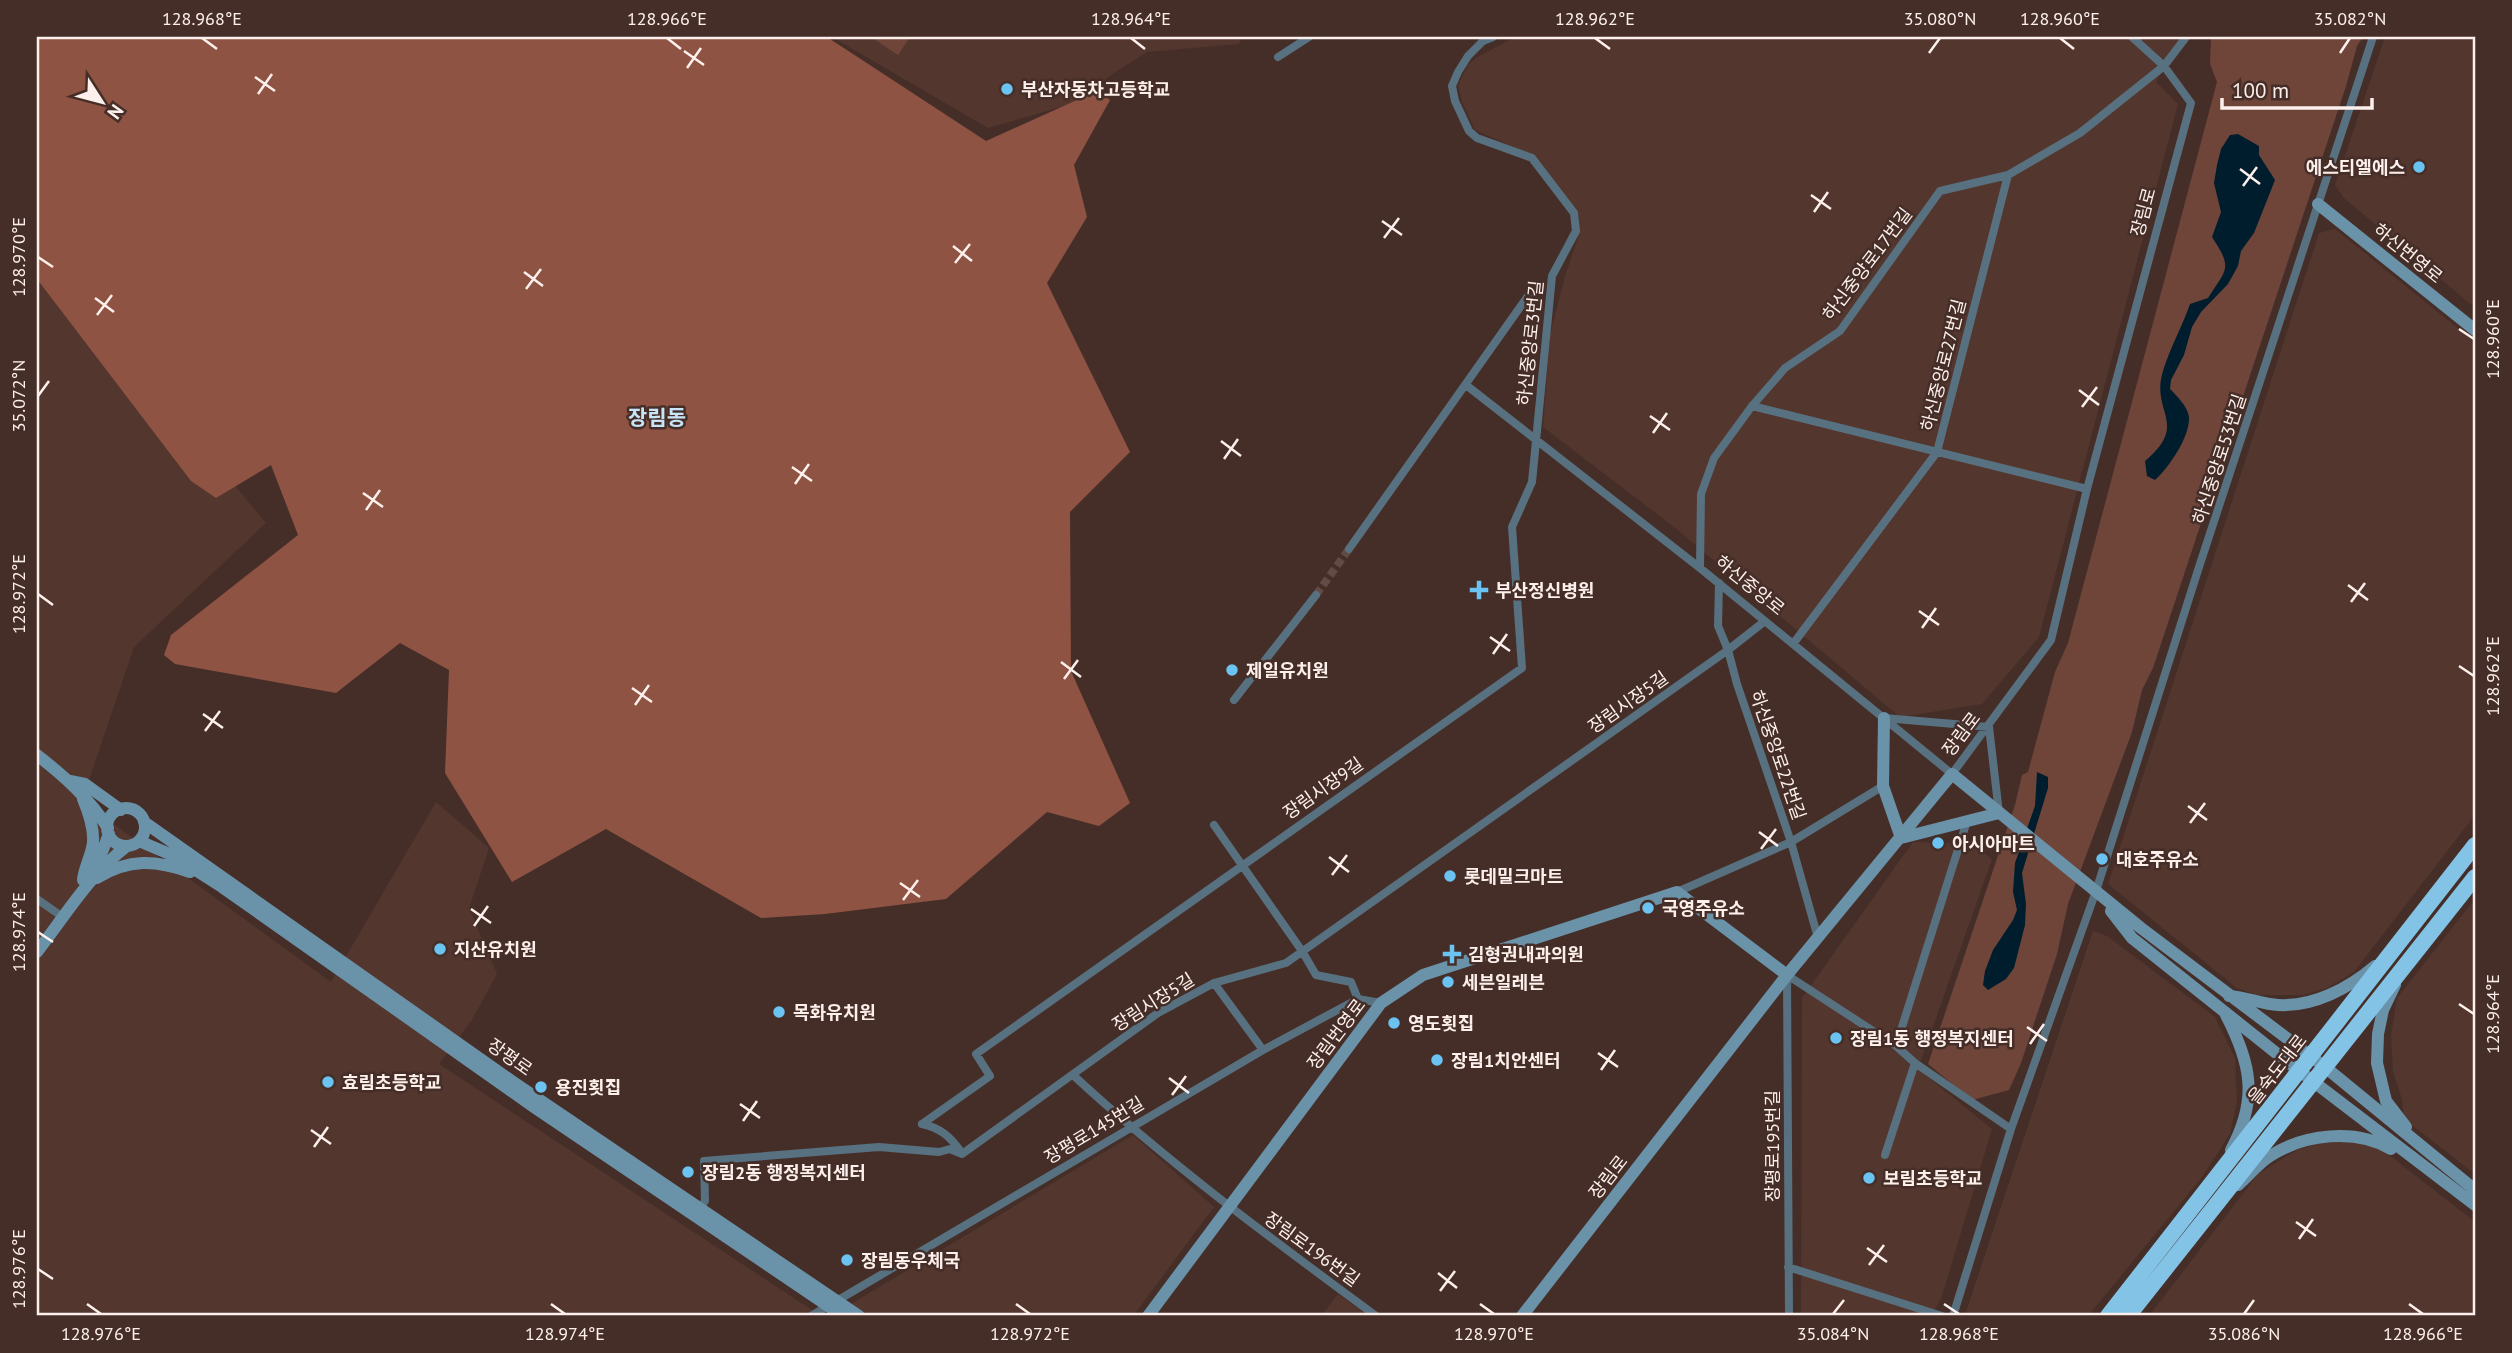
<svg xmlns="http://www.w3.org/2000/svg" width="2512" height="1353" viewBox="0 0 2512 1353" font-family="'PT Sans','Noto Sans KR',sans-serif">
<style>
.built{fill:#53362d}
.green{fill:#6f453a}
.forest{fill:#8e5343}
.water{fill:#001d2d}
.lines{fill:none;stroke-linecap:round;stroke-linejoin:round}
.street-tunnel{stroke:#614b45;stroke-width:8;stroke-dasharray:8 4;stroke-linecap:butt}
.street{stroke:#587180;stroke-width:8}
.secondary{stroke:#6a92a9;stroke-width:12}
.highway{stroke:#83c3e6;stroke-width:16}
.ticks{fill:none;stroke:#fdf0ec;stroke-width:2.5}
.poi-dot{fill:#6bc3f2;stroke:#462e28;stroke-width:2.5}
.labels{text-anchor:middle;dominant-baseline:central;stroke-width:5;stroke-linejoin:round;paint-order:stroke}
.poi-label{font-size:18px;font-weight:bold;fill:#fdf0ec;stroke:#462e28;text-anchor:start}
.street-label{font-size:18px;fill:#fdf0ec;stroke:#462e28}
.quarter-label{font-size:21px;font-weight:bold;fill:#c7e5f7;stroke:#462e28}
.neatline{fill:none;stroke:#fdf0ec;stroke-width:2.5}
.ticks-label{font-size:18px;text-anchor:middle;fill:#fdf0ec}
</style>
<rect width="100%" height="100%" fill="#462e28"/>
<path class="built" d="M832 37H1241L1239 44 1147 52 1111 75 1075 103 988 128Z
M1515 37H2181L2156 82 2178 104 2039 637 1982 704 1900 717 1674 527 1543 427 1550 335 1565 276 1579 235V216L1534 156 1475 130 1462 102 1458 85 1468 65 1476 58Z
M2385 37H2475V308L2344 198 2335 185Z
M2335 229 2475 342V815L2354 972 2327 988 2303 995H2258L2237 988 2108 884 2319 233Z
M37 246 266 523 134 647 82 801 331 982 436 802 489 848 469 908 497 974 472 1020 439 1064 821 1316H37Z
M1965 839 1992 859 1918 1069 1992 1129 1941 1299 1931 1316H1801L1802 998 1913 842 1952 843Z
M2475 899V1174L2404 1119 2402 1099 2393 1072 2391 1036 2397 998Z
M2093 931 2107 936 2215 1017 2235 1058 2237 1101 2230 1134 2202 1177 2088 1316 1965 1315Z
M1133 1135 1214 1207 1133 1316H870L851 1304Z
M2330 1140 2357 1141 2380 1148 2475 1222V1316H2149L2258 1174 2297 1150Z
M1338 1294 1368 1316H1321Z"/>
<path class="green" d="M871 37H910L898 55Z
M2211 37H2363L2357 46 2346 86 2153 668 2142 690 2132 732 2068 904 2057 954 2021 1063 2009 1090 1972 1100 1928 1064 2015 805 2022 775 2028 772 2055 672 2068 643 2217 82 2210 64Z"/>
<path class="forest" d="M37 37H827L986 141 1099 90 1110 100 1074 165 1087 217 1047 283 1130 452 1070 512 1071 671 1130 803 1099 826 1047 812 946 899 825 914 761 918 606 829 512 882 445 773 449 670 400 643 336 693 175 664 164 655 171 635 298 535 271 465 216 498 191 481 37 279Z"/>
<path class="water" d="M2238 134 2259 146V155L2275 180 2254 233 2241 251 2238 266 2228 284 2201 312 2192 327 2184 355 2171 380 2170 389C2177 396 2188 407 2189 417 2190 437 2169 467 2155 480L2147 476 2145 461C2190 423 2150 413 2163 371 2170 348 2182 327 2190 304L2208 298C2227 268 2233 269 2212 237L2221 212 2214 183 2217 165 2221 149 2230 135Z
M2037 772 2048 777V788L2022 873 2026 904 2025 925 2014 968 2006 979 1988 990 1983 985 1985 971 1993 950 2013 920 2017 910 2013 892 2015 863 2035 806Z"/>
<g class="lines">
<path class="street-tunnel" d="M1316 595 1349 549"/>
<path class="street" d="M1278 57 1309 37
M1466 385 1700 568 1952 774 2051 640 2087 489 2191 103 2164 66 2132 37
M1752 406 2087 489
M1349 549 1535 286
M1700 568 1701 494 1714 458 1752 406 1785 368 1840 331 1940 191 2008 175 2080 133 2164 66 2186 37
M1719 583 1718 626 1728 650 1737 684 1791 842 1818 938
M1793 644 1937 452 2008 175
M1234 700 1316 595
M1884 718 1989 727 1999 813
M1214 825 1302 951 1316 975 1351 982 1358 999
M1677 892 1791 842 1883 786
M37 899 57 913
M1787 975 1789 1316
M1787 975 1896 1046 1915 1063
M1214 983 1263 1050
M1896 1046 1967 821
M1073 1075C1168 1163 1272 1239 1376 1316
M922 1124 990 1076 976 1054 1522 668 1512 527 1532 482 1552 276 1576 231 1574 213 1532 158 1477 138 1469 131 1455 101 1452 86 1458 72 1468 56 1483 41 1493 37
M922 1124C940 1128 950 1136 961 1152
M1885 1155 1915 1063 2011 1129
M700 1208 705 1201 704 1161 879 1147 939 1152 950 1149 962 1154 1158 1013 1214 983 1286 963 1728 650 1765 621
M1788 1267 1942 1316
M811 1316 1263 1050 1358 999 1381 1003
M1953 1316 2011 1129 2096 891 2199 567 2373 37"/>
<path class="secondary" d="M2318 204 2475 330
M1884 718 1883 786 1901 838 1999 813
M37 755C64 776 89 798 108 828
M70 781 85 784 121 810
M107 827a19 19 0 1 1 38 0a19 19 0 1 1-38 0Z
M144 822 516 1084 859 1316
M139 841 172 855 222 887 534 1107 843 1316
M90 870 102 852 109 834
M97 878C129 858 156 860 190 872
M83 880C84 867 92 855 93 842 94 829 88 811 83 799
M2111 911 2132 938 2285 1060 2475 1205
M37 952C65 916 90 874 127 846
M2395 985 2383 1010 2378 1034 2377 1063 2386 1101 2406 1127
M2229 996C2246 997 2262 1004 2278 1005 2314 1007 2349 988 2375 966
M2226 1015C2252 1065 2258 1100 2231 1150
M2238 1185C2249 1176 2258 1163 2270 1156 2304 1134 2355 1128 2391 1149
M1148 1316 1381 1003 1423 975 1677 892 1787 975
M1522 1316 1787 975 1952 774 2141 928 2325 1067 2475 1190"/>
<path class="highway" d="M2108 1316 2475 845
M2128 1316 2475 877"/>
</g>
<path class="ticks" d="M202 38 217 49M667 38 681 49M1131 38 1145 49M1595 38 1610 49M2060 38 2074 49M684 51 704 65M1929 53 1940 38M2340 53 2350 38M687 68 701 48M255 77 275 91M258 94 272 74M2240 169 2260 184M2243 186 2257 167M1811 195 1831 209M1814 212 1828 192M1382 221 1402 235M1384 238 1399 218M953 246 972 261M38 257 53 267M955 263 970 244M524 272 543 286M526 289 541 269M95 298 114 312M97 315 112 295M2459 329 2474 339M2079 390 2099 405M38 396 49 381M2082 407 2097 387M1650 416 1670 430M1653 433 1667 413M1221 441 1241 456M1224 459 1238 439M792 467 812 481M795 484 809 464M363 493 383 507M366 510 380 490M2348 585 2368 600M38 594 53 605M2351 602 2365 583M1919 611 1939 625M1922 628 1936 608M1490 637 1510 651M1493 654 1507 634M1061 662 1081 677M2459 666 2474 676M1064 679 1078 660M632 688 652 702M635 705 649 685M203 714 223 728M205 731 220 711M2188 806 2207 820M2190 823 2205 803M1759 832 1778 846M1761 849 1776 829M1329 857 1349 872M1332 875 1347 855M900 883 920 897M903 900 918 880M471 909 491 923M474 926 488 906M38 932 53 942M2459 1004 2474 1014M2027 1027 2047 1041M2030 1044 2044 1024M1598 1053 1618 1067M1601 1070 1615 1050M1169 1078 1189 1093M1172 1095 1186 1076M740 1104 760 1118M743 1121 757 1101M311 1130 331 1144M314 1147 328 1127M2296 1222 2316 1236M2299 1239 2313 1219M1867 1248 1887 1262M1869 1265 1884 1245M38 1269 53 1279M1438 1273 1457 1288M1440 1291 1455 1271M87 1304 101 1314M551 1304 565 1314M1016 1304 1030 1314M1480 1304 1494 1314M1944 1304 1959 1314M2409 1304 2423 1314M1833 1314 1844 1300M2244 1314 2254 1300"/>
<g class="poi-dot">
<circle cx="1007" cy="89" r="7"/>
<circle cx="2419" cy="167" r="7"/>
<path d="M1475.5 579.5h7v7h7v7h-7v7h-7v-7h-7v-7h7z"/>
<circle cx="1232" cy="670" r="7"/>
<circle cx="1938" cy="843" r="7"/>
<circle cx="2102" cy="859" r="7"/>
<circle cx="1450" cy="876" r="7"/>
<circle cx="1648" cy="908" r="7"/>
<circle cx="440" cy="949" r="7"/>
<path d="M1448.5 943.5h7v7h7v7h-7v7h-7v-7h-7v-7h7z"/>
<circle cx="1448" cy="982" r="7"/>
<circle cx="779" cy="1012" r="7"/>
<circle cx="1394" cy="1023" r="7"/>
<circle cx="1836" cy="1038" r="7"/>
<circle cx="1437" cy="1060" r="7"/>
<circle cx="328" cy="1082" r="7"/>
<circle cx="541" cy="1087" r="7"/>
<circle cx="688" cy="1172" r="7"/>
<circle cx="1869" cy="1178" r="7"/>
<circle cx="847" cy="1260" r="7"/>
</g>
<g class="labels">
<g class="poi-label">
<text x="1021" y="89">부산자동차고등학교</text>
<text x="2405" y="167" text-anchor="end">에스티엘에스</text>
<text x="1495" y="590">부산정신병원</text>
<text x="1246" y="670">제일유치원</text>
<text x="1952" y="843">아시아마트</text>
<text x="2116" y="859">대호주유소</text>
<text x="1464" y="876">롯데밀크마트</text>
<text x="1662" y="908">국영주유소</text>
<text x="454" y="949">지산유치원</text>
<text x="1468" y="954">김형권내과의원</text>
<text x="1462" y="982">세븐일레븐</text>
<text x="793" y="1012">목화유치원</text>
<text x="1408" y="1023">영도횟집</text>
<text x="1850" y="1038">장림1동 행정복지센터</text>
<text x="1451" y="1060">장림1치안센터</text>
<text x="342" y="1082">효림초등학교</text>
<text x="555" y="1087">용진횟집</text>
<text x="702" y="1172">장림2동 행정복지센터</text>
<text x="1883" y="1178">보림초등학교</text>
<text x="861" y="1260">장림동우체국</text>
</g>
<g class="street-label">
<text transform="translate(2143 212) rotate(-75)">장림로</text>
<text transform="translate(2408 253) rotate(39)">하신번영로</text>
<text transform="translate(1867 264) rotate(-53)">하신중앙로17번길</text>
<text transform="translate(1530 343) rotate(-84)">하신중앙로3번길</text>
<text transform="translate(1943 365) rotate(-76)">하신중앙로27번길</text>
<text transform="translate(2219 459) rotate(-72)">하신중앙로53번길</text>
<text transform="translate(1750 585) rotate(39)">하신중앙로</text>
<text transform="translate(1628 702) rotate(-35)">장림시장5길</text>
<text transform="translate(1961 734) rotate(-53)">장림로</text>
<text transform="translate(1778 755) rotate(71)">하신중앙로22번길</text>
<text transform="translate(1323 788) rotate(-35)">장림시장9길</text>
<text transform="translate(1153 1002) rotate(-32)">장림시장5길</text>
<text transform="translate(1336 1034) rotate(-53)">장림번영로</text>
<text transform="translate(510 1057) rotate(35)">장평로</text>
<text transform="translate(2277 1069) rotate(-52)">을숙도대로</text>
<text transform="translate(1094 1130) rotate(-31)">장평로145번길</text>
<text transform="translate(1772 1146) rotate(-90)">장평로195번길</text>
<text transform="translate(1608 1177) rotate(-52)">장림로</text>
<text transform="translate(1312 1249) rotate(36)">장림로196번길</text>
</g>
<g class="quarter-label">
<text x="657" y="417">장림동</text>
</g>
</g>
<rect width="2512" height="1353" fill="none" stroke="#462e28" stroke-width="77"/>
<g transform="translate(102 102) rotate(126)" stroke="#462e28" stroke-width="5" paint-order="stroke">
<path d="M0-5L12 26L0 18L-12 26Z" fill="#fdf0ec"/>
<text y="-10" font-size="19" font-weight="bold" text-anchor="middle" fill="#fdf0ec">N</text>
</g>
<path d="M2222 98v10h150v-10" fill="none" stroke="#fdf0ec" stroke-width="3.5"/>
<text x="2232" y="98" font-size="21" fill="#fdf0ec" stroke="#462e28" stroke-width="5" paint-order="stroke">100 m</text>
<rect x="38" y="38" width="2436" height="1276" class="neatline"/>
<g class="ticks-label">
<text x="202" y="25">128.968°E</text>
<text x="667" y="25">128.966°E</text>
<text x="1131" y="25">128.964°E</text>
<text x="1595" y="25">128.962°E</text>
<text x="1940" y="25">35.080°N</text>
<text x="2060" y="25">128.960°E</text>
<text x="2350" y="25">35.082°N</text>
<text transform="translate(19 257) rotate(-90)" y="6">128.970°E</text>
<text transform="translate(2493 339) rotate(-90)" y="6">128.960°E</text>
<text transform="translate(19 396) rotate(-90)" y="6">35.072°N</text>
<text transform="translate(19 594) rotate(-90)" y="6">128.972°E</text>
<text transform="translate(2493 676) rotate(-90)" y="6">128.962°E</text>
<text transform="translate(19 932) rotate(-90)" y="6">128.974°E</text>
<text transform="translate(2493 1014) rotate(-90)" y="6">128.964°E</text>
<text transform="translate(19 1269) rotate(-90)" y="6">128.976°E</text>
<text x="101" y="1340">128.976°E</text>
<text x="565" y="1340">128.974°E</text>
<text x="1030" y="1340">128.972°E</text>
<text x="1494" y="1340">128.970°E</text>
<text x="1833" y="1340">35.084°N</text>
<text x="1959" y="1340">128.968°E</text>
<text x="2244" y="1340">35.086°N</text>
<text x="2423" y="1340">128.966°E</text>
</g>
</svg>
